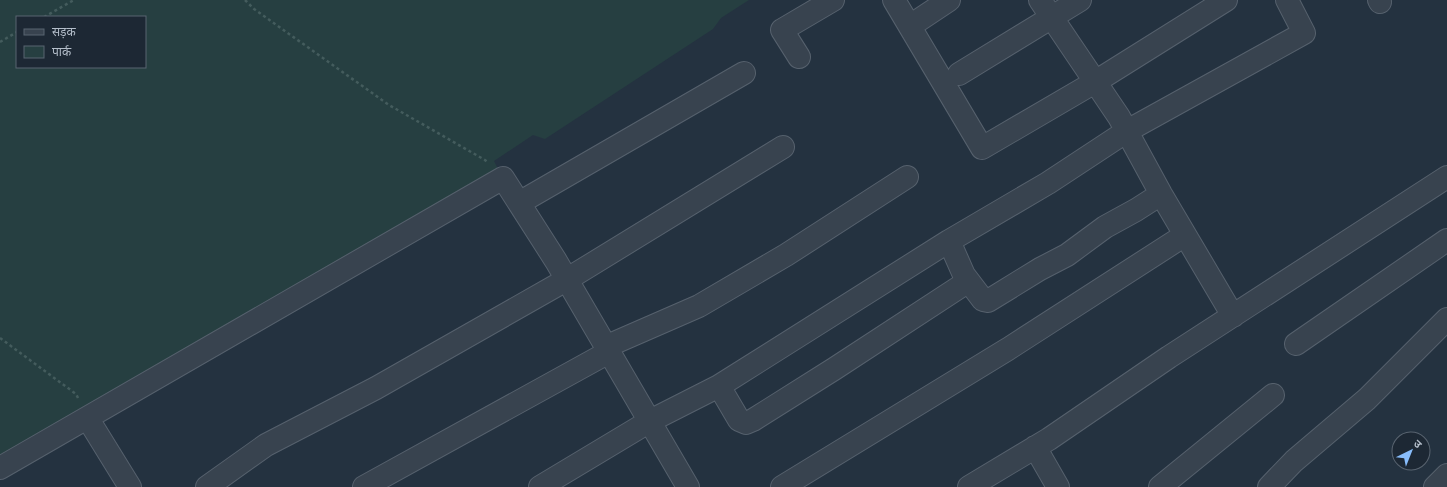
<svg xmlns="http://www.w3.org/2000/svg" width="1447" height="487" viewBox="0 0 1447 487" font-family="'Open Sans','Noto Sans Devanagari',sans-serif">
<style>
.green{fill:#263f41;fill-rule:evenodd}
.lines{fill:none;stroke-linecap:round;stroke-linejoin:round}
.minor-casing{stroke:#56616d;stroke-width:24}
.path{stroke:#445c5d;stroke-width:2.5;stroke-dasharray:3 3;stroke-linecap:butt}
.minor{stroke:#38434f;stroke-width:22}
</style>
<rect width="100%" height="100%" fill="#243240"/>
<path class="green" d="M0 0H749L721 18 713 29 545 139 533 135 494 161 498 169 0 455ZM17 17H145V67H17Z"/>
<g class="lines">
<g class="minor-casing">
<path id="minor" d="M894 0 982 148 1095 82 1226 0
M1040 0 1119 117 1161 194 1233 316
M1379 0 1380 2
M919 20 949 0
M799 57 782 30 833 0
M959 74 1080 0
M519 203 744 73
M964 275 983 300 988 301 1040 269 1067 255 1105 227 1136 210 1161 194
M1296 344 1447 240
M605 347 699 306 786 255 907 177
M719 386 949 241
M88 419 130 487
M1035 447 1058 487
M0 468 503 178 556 261 688 487
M207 487 266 445 376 388 566 280 783 147
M364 487 609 352
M540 487 650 421 719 386 739 420 746 423 753 420 834 369 961 286 965 282 964 275 949 241 1048 183 1127 131 1304 33 1287 0
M782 487 1008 349 1185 235
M969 487 1049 439 1169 357 1447 177
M1160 487 1273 395
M1269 487 1294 461 1367 399 1447 319
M1435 487 1447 475"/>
</g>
<path class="path" d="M245 0 254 9 389 105 485 160 488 163
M44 17 74 0
M0 42 17 32
M0 338 76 394 78 398"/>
<use href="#minor" class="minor"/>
</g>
<rect x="16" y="16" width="130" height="52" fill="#1d2834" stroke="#596470"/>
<rect x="24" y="29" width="20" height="6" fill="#38434f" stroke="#596470"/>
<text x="52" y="36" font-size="12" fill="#b4beca">सड़क</text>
<rect x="24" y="46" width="20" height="12" fill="#263f41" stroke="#596470"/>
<text x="52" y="56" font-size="12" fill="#b4beca">पार्क</text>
<g transform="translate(1411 451) rotate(43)"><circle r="19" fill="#1d2834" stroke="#596470"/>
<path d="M0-3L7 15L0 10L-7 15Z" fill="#88bdfb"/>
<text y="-6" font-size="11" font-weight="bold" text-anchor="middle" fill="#b4beca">उ</text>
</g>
</svg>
